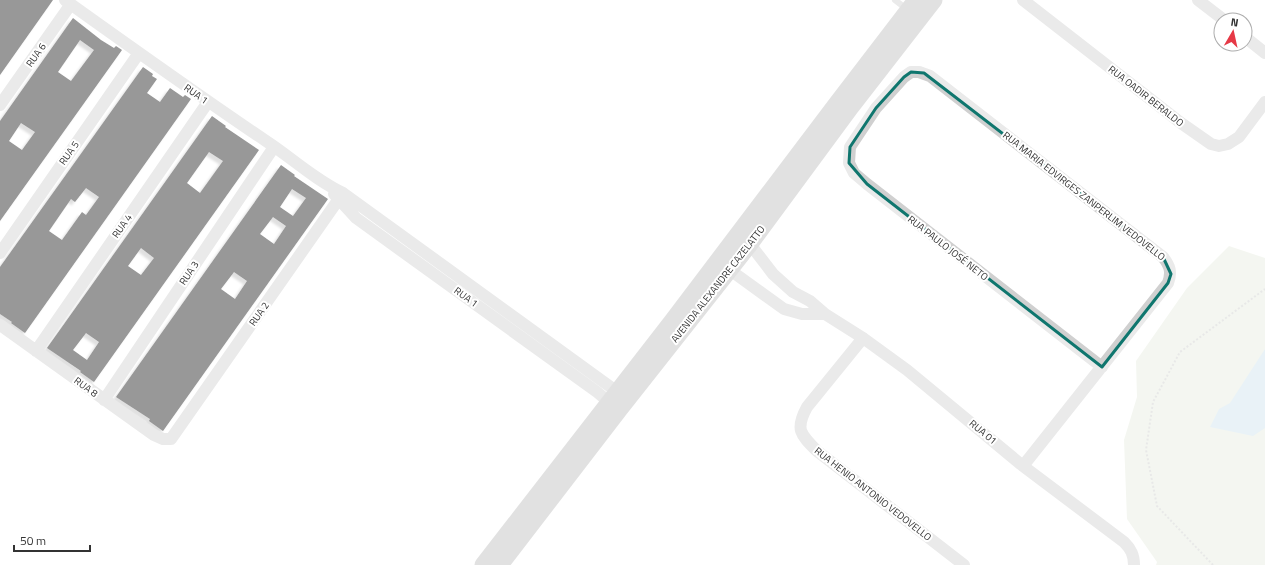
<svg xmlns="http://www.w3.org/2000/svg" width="1265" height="565" viewBox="0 0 1265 565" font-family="'Titillium Web',sans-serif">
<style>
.green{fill:#e6ecdf}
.water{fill:#cfe2ee}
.building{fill:#1a1a1a;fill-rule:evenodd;filter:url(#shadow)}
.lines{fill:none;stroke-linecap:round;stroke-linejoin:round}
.path{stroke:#cdcdcd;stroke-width:2;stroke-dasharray:2 2;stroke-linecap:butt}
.lane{stroke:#d0d0d0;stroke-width:6}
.street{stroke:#d0d0d0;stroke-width:12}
.secondary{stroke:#bdbdbd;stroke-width:17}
.marked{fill:none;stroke:#0f766e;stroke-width:3;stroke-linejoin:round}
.labels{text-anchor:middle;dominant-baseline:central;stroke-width:4;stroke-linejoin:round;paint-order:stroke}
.street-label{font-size:10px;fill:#333;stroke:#fff}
</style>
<defs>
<filter id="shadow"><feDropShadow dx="-3.5" dy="3.5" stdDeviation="1" flood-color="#0004"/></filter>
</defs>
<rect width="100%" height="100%" fill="#fff"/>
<path class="green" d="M1229 246 1265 258V565H1156L1157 562 1127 519 1124 440 1137 397 1136 361 1187 288Z"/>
<path class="water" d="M1265 349V428L1253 436 1210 427 1219 409 1230 403Z"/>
<path class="building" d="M0 0H53L0 75Z
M73 18 101 40 114 48 116 46 122 50 0 221V121ZM80 40 94 50 71 81 58 72ZM21 123 35 132 22 150 9 141Z
M143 67 153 74 152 76 157 79 147 93 160 102 170 88 183 97 185 95 191 99 25 333 11 323 12 322 0 314V267ZM86 188 99 197 86 215 82 212 62 240 49 231 71 199 75 202Z
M212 116 226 126 225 127 259 150 94 382 80 372 81 371 47 348ZM209 152 223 161 200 193 187 183ZM141 248 154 258 141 275 128 266ZM86 333 99 342 87 360 73 350Z
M281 165 295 175 294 176 328 199 163 431 149 421 150 419 116 397ZM292 189 306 198 293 216 280 207ZM273 217 286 226 274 244 260 234ZM234 272 247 281 235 299 221 289Z"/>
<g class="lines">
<path class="path" d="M1213 565 1157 506 1146 450 1153 402 1180 352 1265 289"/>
<path class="lane" d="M895 0 908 10"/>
<path class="street" d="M65 0C132 48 198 95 266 141 292 158 315 180 343 193L623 396
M1023 0 1181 123 1211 144 1219 146 1228 144 1239 137 1265 102
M1198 0 1224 20
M1245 37 1265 53
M0 105 71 4
M334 194 356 218 597 392 615 407
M750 244 773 274 793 292 810 301 825 314 863 338 907 370 1023 466 1124 542C1131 549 1134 555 1134 565
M0 253 139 53
M730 270 784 309 802 314H825
M0 325 154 435 163 439H171L343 193
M863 338 807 407C795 429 800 434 817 451L964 565
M36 351 208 102
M104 400 274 147
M1023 466 1168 283C1172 272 1170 266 1163 257L930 76 919 72H911L904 77 876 108 850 147 849 163 854 173 867 184 1102 367"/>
<path class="secondary" d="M483 565 673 320 837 103 916 0
M500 565 619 410 750 244 851 107 934 0"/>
</g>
<path d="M0 0H1265V565H0ZM911 72 924 73 1163 257 1171 274 1168 283 1102 367 867 184 849 163 850 147 876 108 904 77Z" fill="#fff" fill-opacity=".55" fill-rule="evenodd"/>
<path class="marked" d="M911 72 924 73 1163 257 1171 274 1168 283 1102 367 867 184 849 163 850 147 876 108 904 77Z"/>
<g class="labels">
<g class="street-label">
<text transform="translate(36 55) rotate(-55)">RUA 6</text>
<text transform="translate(196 94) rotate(35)">RUA 1</text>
<text transform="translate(1146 96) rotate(38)">RUA OADIR BERALDO</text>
<text transform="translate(69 153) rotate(-55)">RUA 5</text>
<text transform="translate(1084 196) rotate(38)">RUA MARIA EDVIRGES ZANPERLIM VEDOVELLO</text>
<text transform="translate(122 226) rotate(-55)">RUA 4</text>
<text transform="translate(948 248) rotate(38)">RUA PAULO JOSÉ NETO</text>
<text transform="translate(189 273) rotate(-56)">RUA 3</text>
<text transform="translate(718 284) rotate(-52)">AVENIDA ALEXANDRE CAZELATTO</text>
<text transform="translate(466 297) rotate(36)">RUA 1</text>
<text transform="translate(259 314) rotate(-55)">RUA 2</text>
<text transform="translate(86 387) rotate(36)">RUA 8</text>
<text transform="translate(983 432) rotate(40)">RUA 01</text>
<text transform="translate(873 494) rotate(38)">RUA HENIO ANTONIO VEDOVELLO</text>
</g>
</g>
<g transform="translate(1233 32) rotate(9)"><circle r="19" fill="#ffffff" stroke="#adadad"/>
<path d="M0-3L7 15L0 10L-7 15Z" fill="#e63946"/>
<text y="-6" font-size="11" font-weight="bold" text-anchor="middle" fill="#333333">N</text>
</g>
<path d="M14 545v6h76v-6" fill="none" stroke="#333333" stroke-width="2"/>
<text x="20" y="545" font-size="12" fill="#333333" stroke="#ffffff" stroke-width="3" paint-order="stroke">50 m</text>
</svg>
